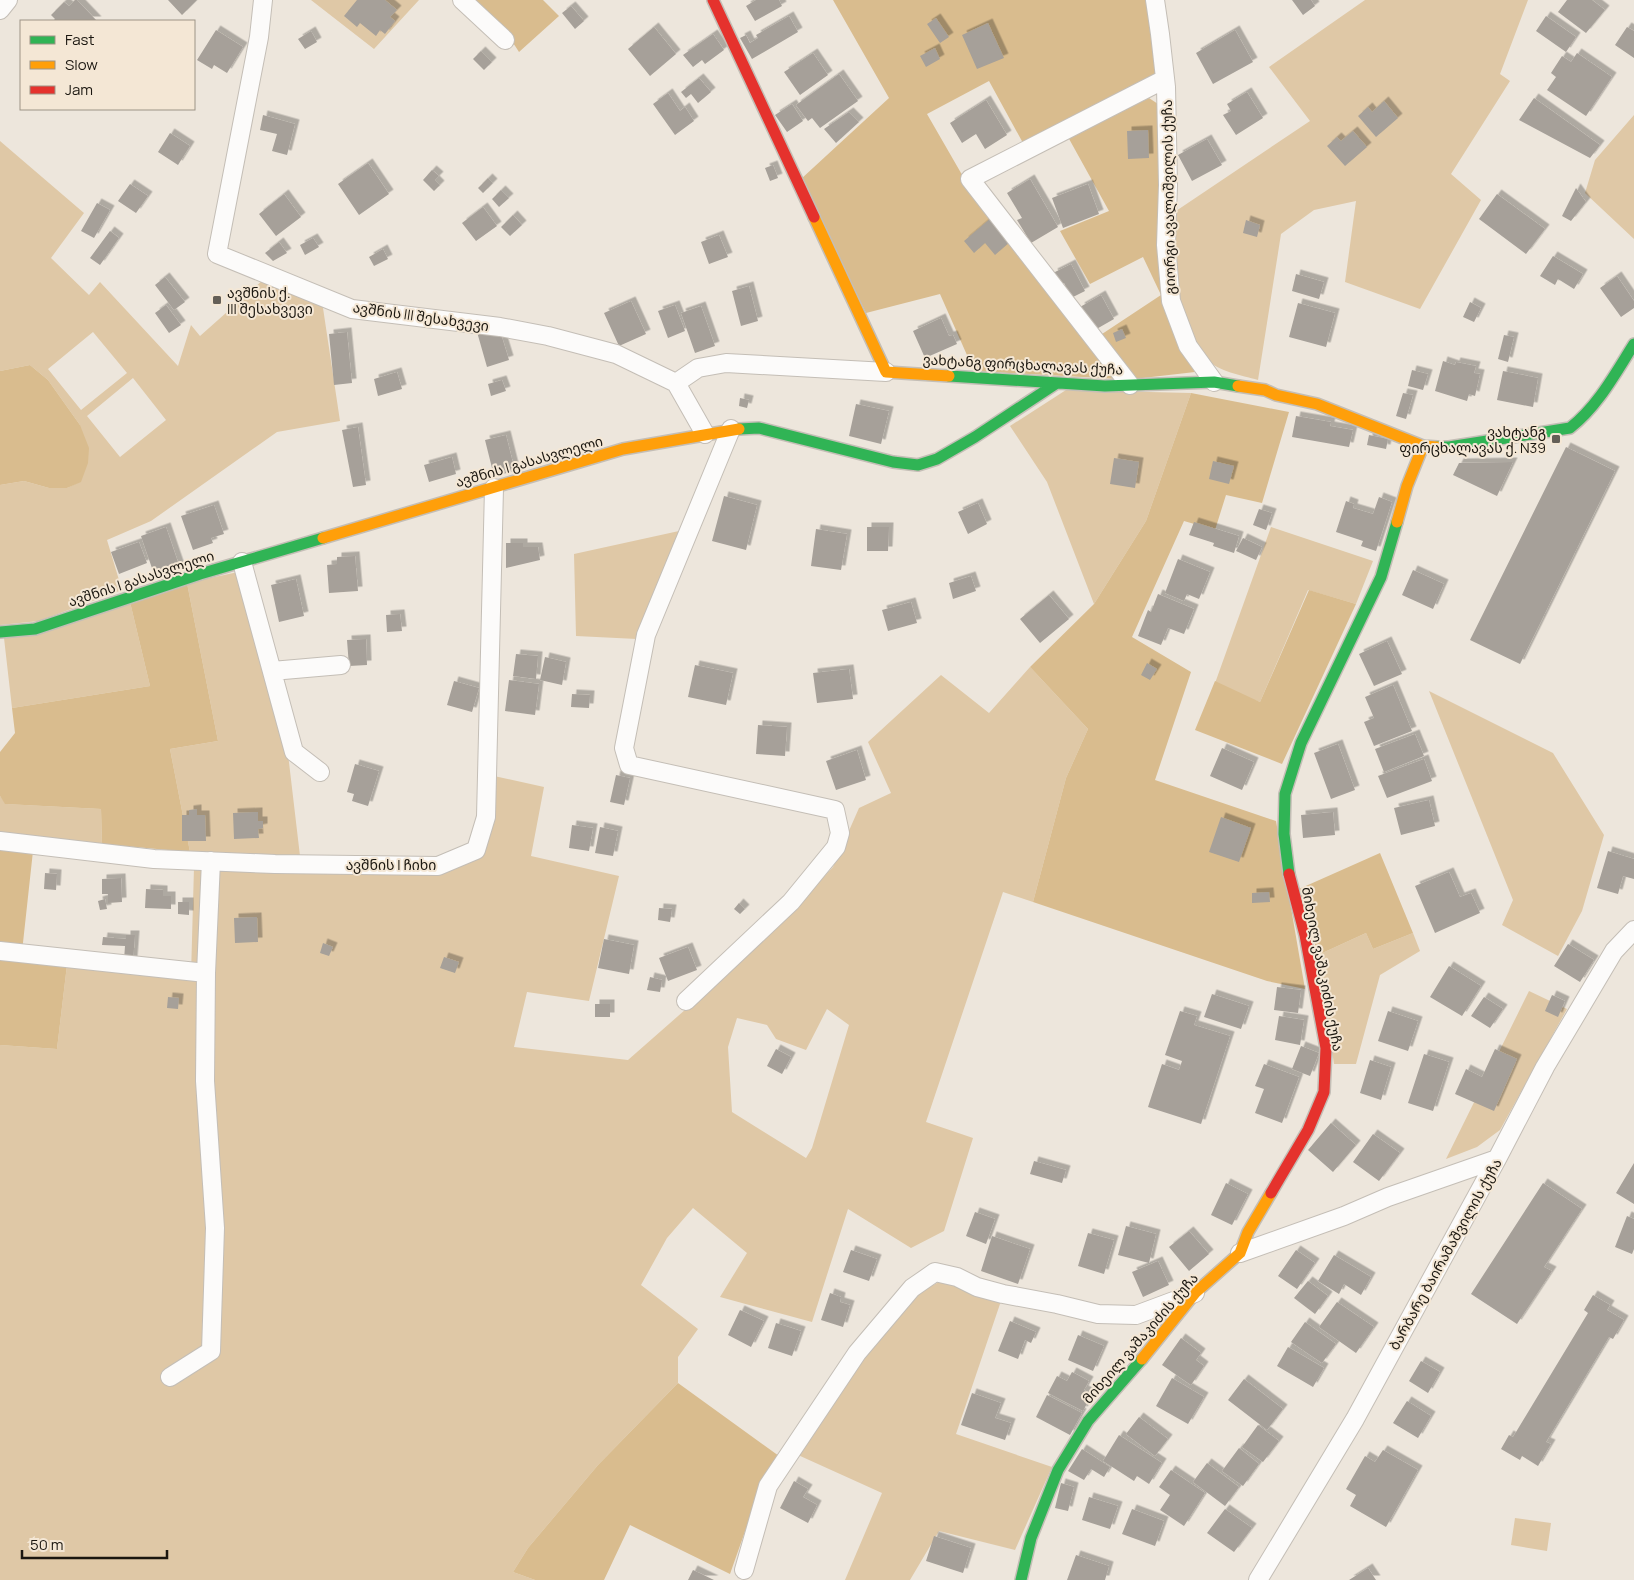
<svg xmlns="http://www.w3.org/2000/svg" width="1634" height="1580" viewBox="0 0 1634 1580" font-family="Manrope,'Noto Sans Georgian',sans-serif">
<style>
.green{fill:#dfc8a6;fill-rule:evenodd}
.forest{fill:#d9bc8e}
.building{fill:#a6a099;filter:url(#shadow)}
.lines{fill:none;stroke-linecap:round;stroke-linejoin:round}
.street-casing{stroke:#c4beb6;stroke-width:20}
.fast-casing{stroke:#c4beb6;stroke-width:14}
.slow-casing{stroke:#c4beb6;stroke-width:14}
.jam-casing{stroke:#c4beb6;stroke-width:14}
.street{stroke:#fcfbfa;stroke-width:18}
.fast{stroke:#30b455;stroke-width:11}
.slow{stroke:#ff9f0a;stroke-width:11}
.jam{stroke:#e5322d;stroke-width:11}
.poi-dot{fill:#645f57;stroke:#f4e7d5;stroke-width:2}
.labels{text-anchor:middle;dominant-baseline:central;stroke-width:4;stroke-linejoin:round;paint-order:stroke}
.street-label{font-size:14px;fill:#1b1710;stroke:#f4e7d5}
.poi-label{font-size:14px;fill:#1b1710;stroke:#f4e7d5;text-anchor:start}
</style>
<defs>
<filter id="shadow"><feDropShadow dx="4.5" dy="-4.5" stdDeviation="0" flood-color="#0004"/></filter>
</defs>
<rect width="100%" height="100%" fill="#ede6dc"/>
<path class="green" d="M311 0H419L374 49Z
M1365 0H1528L1500 74 1510 81 1451 174 1481 200 1420 309 1345 282 1356 201 1314 210 1281 234 1258 380C1241 375 1219 372 1206 359 1168 322 1175 261 1173 213L1310 121 1269 67Z
M1634 115V239L1585 193 1595 160Z
M0 141 84 213 51 258 89 295 100 282 178 366 191 325 200 336 264 279 324 303 323 308 340 421 277 432 151 521 107 540 122 590 39 621 0 625V485L24 481 49 488H67L81 481 80 425 48 380 30 365 0 371ZM93 332 127 373 81 410 48 369ZM133 378 166 420 120 457 87 416Z
M1066 390 1191 393 1146 521 1094 604 1047 482 1010 426Z
M1271 527 1373 561 1356 604 1308 590 1260 702 1214 686Z
M679 531 637 639 576 636 574 554Z
M238 572 288 754 300 856 190 852 170 749 218 741 187 583Z
M130 602 150 686 12 708 4 638Z
M1030 667 1088 729 1066 778 1033 902 1003 892 926 1122 973 1138 944 1231 911 1248 848 1209 812 1322 720 1297 747 1253 693 1208 667 1238 641 1285 698 1329 678 1357V1383L598 1465 528 1548 513 1572 535 1580H0V1045L57 1049 67 965 191 975 194 867 305 872 483 855 494 776 544 787 531 856 619 876 589 1001 527 992 514 1047 628 1060 727 973 791 912 833 867 859 808 891 793 868 742 941 675 989 713ZM827 1009 849 1025 812 1148 806 1158 732 1112 728 1047 737 1018 767 1025 776 1039 806 1050Z
M1429 691 1553 753 1604 835 1582 911 1558 956 1502 925 1513 900Z
M0 796 6 804 101 809 102 844 0 833Z
M1366 933 1373 949 1413 933 1420 951 1380 975 1356 1064H1334L1318 955Z
M1529 991 1567 1009 1500 1130 1477 1147 1446 1159Z
M941 1281 1001 1301 956 1434 1052 1467 1015 1550 939 1531 910 1580H845L882 1493 798 1455 882 1330 918 1293Z
M1515 1518 1551 1523 1547 1551 1511 1545Z"/>
<path class="forest" d="M472 0H543L559 16 519 52 510 38Z
M833 0H1147L1158 75 1023 143 989 81 927 114 961 173 981 202 1117 379 974 371 940 294 866 313 801 179 889 98Z
M1149 98 1161 106 1166 302 1179 349 1195 372 1134 379 1096 338 1161 295 1143 257 1090 284 1060 231 1109 211 1068 137Z
M30 365 48 380 80 425 89 448 88 463 81 482 67 488H49L24 481 0 485V371Z
M1191 393 1289 412 1262 503 1226 495 1215 530 1184 521 1132 637 1191 672 1155 780 1276 821 1305 989 1267 981 1033 902 1066 778 1088 729 1030 667 1094 604 1146 521Z
M187 583 218 741 170 749 190 852 102 844 101 809 5 804 0 796V752L15 733 12 708 150 686 130 602Z
M1309 590 1356 604 1282 764 1195 730 1215 681 1260 702Z
M0 847 33 851 21 961 67 965 57 1049 0 1045Z
M1380 853 1413 933 1373 949 1366 933 1318 955 1299 889Z
M678 1383 779 1456 761 1486 730 1574 630 1525 604 1580H535L513 1572 528 1548 598 1465Z"/>
<path class="building" d="M75 0H77L97 21H53L55 19 51 15 64 2 69 6Z
M168 0H197L182 15Z
M357 0H385L397 10 390 17 395 21 385 34 380 30 376 36 360 23 357 27 344 16Z
M756 0H779L782 6 755 21 746 6Z
M1292 0H1311L1315 6 1303 15Z
M1567 0H1592L1605 10 1586 33 1558 12Z
M571 6 584 21 575 29 562 13Z
M789 16 798 32 752 59 740 38 746 35 750 43 758 38 756 35Z
M1546 16 1576 37 1566 52 1536 31Z
M936 18 949 37 940 43 927 24Z
M988 23 1004 58 977 69 962 35Z
M654 27 676 54 650 76 628 49Z
M1627 27 1634 31V58L1615 45Z
M216 30 243 47 227 73 214 65 212 69 197 60Z
M1235 30 1253 62 1213 84 1196 53Z
M311 31 317 42 305 49 298 39Z
M713 34 724 50 705 64 702 60 693 67 683 55Z
M935 48 940 59 926 67 920 56Z
M481 51 492 62 484 70 473 59Z
M813 53 828 75 800 95 784 72Z
M1577 53 1612 77 1586 116 1547 90 1556 77 1551 73 1562 56 1571 62Z
M839 74 858 101 820 128 812 118 808 121 796 105Z
M699 78 711 92 698 103 691 94 686 98 681 92Z
M1247 92 1263 118 1236 135 1223 115 1231 111 1227 104Z
M668 93 680 111 685 107 694 121 675 135 653 104Z
M1534 98 1600 145 1590 158 1519 120Z
M986 100 1007 135 985 149 976 134 962 143 950 123Z
M1384 101 1398 118 1376 137 1358 116 1368 107 1372 112Z
M792 104 803 121 787 132 775 115Z
M849 112 859 122 836 143 824 129Z
M263 115 295 124 287 155 272 151 277 134 260 130Z
M1148 130 1149 158 1128 159 1127 131Z
M1353 131 1367 147 1345 166 1327 146 1337 137 1341 141Z
M170 133 190 146 178 165 158 152Z
M1207 139 1222 165 1192 181 1178 155Z
M368 163 389 194 359 215 338 184Z
M773 165 778 178 770 181 765 168Z
M432 170 439 176 435 180 440 185 434 191 423 180Z
M488 178 493 183 483 193 478 188Z
M1030 179 1058 227 1031 243 1017 220 1022 218 1007 193Z
M130 184 148 196 136 213 118 201Z
M1088 184 1099 214 1063 228 1052 198Z
M1576 188 1586 202 1571 221 1562 216Z
M501 190 509 198 499 207 492 199Z
M284 194 301 217 276 236 259 214Z
M1497 194 1545 229 1526 254 1479 219Z
M97 203 110 210 94 238 81 231Z
M483 207 497 226 476 241 462 223Z
M513 215 522 225 510 236 501 227Z
M991 218 1011 241 995 255 985 243 974 253 964 241Z
M1246 220 1260 225 1257 237 1243 233Z
M110 231 119 238 100 265 90 258Z
M719 235 728 257 709 264 701 242Z
M313 238 319 247 305 255 300 245Z
M279 242 287 253 273 261 265 253Z
M383 249 388 259 374 266 369 257Z
M1553 256 1583 274 1574 289 1558 279 1555 285 1540 276Z
M1071 264 1085 291 1071 298 1064 283 1059 285 1053 273Z
M1296 274 1324 282 1319 299 1292 291Z
M1617 276 1634 301V308L1621 317 1600 288Z
M165 277 185 302 174 310 155 285Z
M749 286 758 321 741 326 732 291Z
M1101 295 1114 319 1093 331 1080 307Z
M631 301 646 334 619 346 604 313Z
M1470 302 1481 308 1474 322 1463 317Z
M1298 303 1335 313 1326 347 1289 337Z
M166 305 181 325 169 333 155 313Z
M675 305 685 331 668 338 658 311Z
M701 306 715 346 695 353 681 313Z
M941 318 949 336 953 335 957 344 925 358 913 331Z
M1122 329 1126 338 1116 342 1113 333Z
M347 332 352 383 334 385 329 334Z
M477 332 501 334 509 360 487 367Z
M1504 335 1514 337 1508 362 1498 359Z
M1443 361 1455 365 1456 362 1476 366 1474 373 1480 374 1475 396 1469 394 1467 401 1435 391Z
M1412 370 1428 374 1423 390 1408 386Z
M1503 371 1538 378 1533 407 1497 400Z
M397 372 402 389 378 396 374 379Z
M502 380 506 391 491 396 488 384Z
M1403 393 1413 395 1406 419 1396 416Z
M740 398 749 400 747 408 739 406Z
M856 404 889 411 881 444 849 436Z
M1296 416 1331 422 1330 426 1353 430 1349 447 1292 437Z
M358 427 366 485 353 487 342 430Z
M506 435 515 471 494 476 485 440Z
M1369 435 1388 439 1386 449 1367 445Z
M1566 447 1615 471 1520 664 1470 640Z
M452 457 456 474 429 482 424 465Z
M1114 458 1139 462 1135 488 1110 484Z
M1213 461 1234 466 1229 484 1209 479Z
M1513 462 1497 496 1453 475 1459 463Z
M724 496 757 505 746 550 712 541Z
M1379 497 1392 502 1376 551 1361 546 1363 541 1336 532 1346 501 1354 504 1353 508 1373 514Z
M978 503 987 524 968 534 958 512Z
M214 505 224 534 211 538 213 543 193 550 181 516Z
M1259 509 1272 513 1266 530 1253 525Z
M1194 522 1239 536 1234 553 1213 546 1214 543 1189 535Z
M166 527 180 568 155 577 141 536Z
M867 527H889L888 551H867Z
M816 529 847 534 841 570 811 566Z
M1243 538 1262 547 1256 560 1236 551Z
M139 542 147 563 119 574 111 552Z
M506 543H523V547H538L540 560 506 568Z
M355 556 358 591 329 593 327 565 337 564V557Z
M1178 559 1210 572 1199 599 1187 594 1184 601 1165 593Z
M1413 570 1444 584 1433 609 1402 595Z
M971 576 976 591 953 599 949 583Z
M296 579 304 616 279 622 271 585Z
M1158 594 1194 609 1184 634 1168 628 1161 645 1138 636 1148 610 1151 612Z
M1049 595 1069 619 1040 643 1020 619Z
M911 602 917 623 888 631 882 610Z
M400 614 402 631 387 632 386 615Z
M366 639 367 665 349 666 347 640Z
M1387 641 1402 674 1374 686 1359 654Z
M516 654 538 656 536 679 513 676Z
M545 657 566 662 562 685 540 680Z
M1147 663 1157 669 1150 680 1141 675Z
M695 665 733 673 726 705 688 697Z
M849 669 853 699 817 703 813 673Z
M509 680 539 684 535 715 505 711Z
M454 681 479 688 472 712 447 705Z
M1393 685 1412 731 1374 746 1364 722 1374 718 1365 697Z
M572 694 590 695 589 708 571 707Z
M758 725 787 727 785 756 756 754Z
M1415 734 1424 756 1384 772 1375 749Z
M1338 744 1355 790 1331 799 1314 753Z
M1222 748 1254 762 1242 790 1210 776Z
M857 750 866 780 836 790 826 761Z
M1424 759 1432 781 1387 798 1378 776Z
M355 764 379 771 368 806 352 801 354 794 347 792Z
M616 775 630 778 624 805 610 802Z
M1429 800 1435 826 1401 835 1394 808Z
M197 809V815H205L206 841H182V815H189V810Z
M258 812V821H263V828L258 829 259 838 234 839 233 813Z
M1333 812 1335 835 1303 838 1301 815Z
M1221 817 1251 828 1239 862 1209 852Z
M572 825 593 828 589 851 569 848Z
M600 827 618 831 613 856 595 853Z
M1608 851 1634 859V879L1623 876 1618 894 1597 888Z
M1449 872 1460 897 1471 893 1480 913 1435 933 1415 886Z
M45 873 57 874 56 890 44 889Z
M121 878 122 902 108 903V894H102V879Z
M146 889 163 890V896H171V909L145 908Z
M1269 892 1270 902 1252 903V893Z
M105 899 107 909 100 910 98 901Z
M178 902H189V915L178 914Z
M739 903 745 909 740 914 734 909Z
M659 908 672 909 670 922 658 920Z
M257 917 258 942 235 943 234 918Z
M126 935H135L133 961 124 960 125 946 102 945 103 937 126 939Z
M604 939 634 945 629 974 598 968Z
M323 943 333 947 329 956 320 953Z
M1568 944 1594 960 1580 982 1554 966Z
M688 947 697 970 668 981 659 958Z
M444 957 459 962 455 973 440 968Z
M1449 966 1481 986 1462 1016 1430 997Z
M650 977 662 980 660 992 647 990Z
M1277 987 1301 990 1298 1013 1274 1010Z
M1212 994 1249 1006 1241 1029 1204 1017Z
M1552 995 1565 1001 1558 1017 1545 1011Z
M168 997 179 998 178 1009 167 1008Z
M1484 997 1503 1009 1490 1028 1471 1016Z
M595 1004H610V1017H595Z
M1180 1011 1197 1016 1194 1025 1230 1036 1201 1124 1148 1107 1162 1064 1179 1070 1182 1061 1165 1055Z
M1388 1011 1418 1021 1408 1051 1378 1041Z
M1279 1016 1304 1020 1300 1045 1275 1040Z
M1301 1046 1319 1053 1310 1076 1292 1069Z
M776 1049 791 1057 782 1074 767 1066Z
M1495 1049 1517 1059 1494 1111 1455 1094 1466 1069 1482 1077Z
M1424 1054 1449 1062 1433 1111 1408 1103Z
M1370 1060 1391 1067 1381 1100 1360 1093Z
M1264 1064 1299 1077 1282 1123 1255 1113 1264 1089 1255 1086Z
M1331 1123 1356 1145 1333 1172 1308 1150Z
M1373 1134 1400 1153 1379 1181 1353 1162Z
M1034 1161 1066 1170 1062 1183 1030 1174Z
M1634 1163V1204L1616 1193Z
M1226 1183 1248 1194 1232 1225 1211 1215Z
M1543 1183 1582 1209 1544 1267 1552 1271 1517 1324 1471 1294Z
M975 1212 995 1219 986 1244 966 1236Z
M1627 1216 1634 1219V1249L1632 1254 1615 1247Z
M1126 1226 1156 1234 1149 1263 1118 1255Z
M1189 1231 1209 1254 1189 1271 1169 1247Z
M1088 1233 1114 1240 1104 1274 1078 1266Z
M992 1236 1030 1249 1018 1284 981 1271Z
M851 1250 877 1259 869 1281 843 1272Z
M1296 1250 1315 1263 1297 1289 1278 1276Z
M1334 1255 1371 1277 1361 1295 1344 1284 1339 1294 1318 1281Z
M1158 1261 1169 1285 1143 1297 1132 1272Z
M1308 1281 1328 1296 1315 1314 1294 1298Z
M830 1293 841 1297 840 1302 850 1305 843 1327 821 1320Z
M1593 1295 1610 1305 1607 1310 1624 1320 1613 1339 1609 1337 1546 1442 1551 1444 1538 1466 1522 1456 1520 1460 1501 1449 1509 1435 1513 1437 1588 1313 1584 1310Z
M1337 1302 1374 1327 1356 1353 1319 1327Z
M740 1310 764 1321 751 1347 728 1335Z
M1010 1321 1036 1332 1031 1343 1025 1340 1018 1359 998 1351Z
M1305 1322 1336 1344 1322 1363 1291 1342Z
M776 1323 801 1331 792 1356 768 1348Z
M1078 1335 1104 1346 1093 1371 1068 1360Z
M1181 1338 1201 1353 1196 1360 1204 1366 1191 1385 1162 1365Z
M1288 1347 1324 1368 1313 1387 1277 1366Z
M1421 1361 1440 1372 1428 1393 1409 1381Z
M1072 1372 1089 1381 1084 1390 1092 1394 1083 1411 1048 1393 1057 1376 1067 1381Z
M1172 1378 1204 1397 1188 1424 1156 1406Z
M1244 1379 1283 1409 1267 1430 1228 1400Z
M972 1393 1001 1403 995 1418 1011 1423 1005 1440 961 1425Z
M1047 1395 1082 1413 1070 1435 1036 1417Z
M1407 1401 1431 1416 1418 1438 1393 1423Z
M1139 1417 1168 1439 1155 1456 1126 1434Z
M1258 1425 1279 1441 1263 1462 1242 1447Z
M1119 1435 1162 1463 1149 1484 1137 1476 1134 1481 1103 1461Z
M1239 1448 1259 1464 1243 1486 1222 1471Z
M1082 1449 1110 1467 1104 1477 1091 1469 1084 1480 1068 1471Z
M1383 1450 1418 1470 1386 1527 1350 1506 1356 1495 1346 1489 1365 1456 1375 1462Z
M1207 1463 1239 1487 1225 1506 1193 1482Z
M1171 1470 1205 1493 1184 1526 1160 1510 1170 1495 1159 1487Z
M794 1481 808 1489 803 1497 817 1505 808 1523 780 1508Z
M1061 1483 1074 1487 1068 1511 1055 1508Z
M1089 1497 1118 1506 1110 1529 1082 1520Z
M1132 1509 1164 1521 1155 1546 1122 1534Z
M1225 1509 1252 1528 1234 1552 1207 1533Z
M934 1536 971 1548 963 1573 926 1561Z
M1076 1555 1109 1566 1105 1580H1067Z
M1368 1568 1376 1580H1349Z
M693 1570 714 1580H688Z"/>
<g class="lines">
<g class="street-casing">
<path id="street" d="M263 0 259 37 217 254 352 309 500 327 548 336 616 354 676 383 705 434
M462 0 505 40
M1155 0 1160 34 1166 87 1168 185 1166 245 1171 301 1188 346 1214 382
M0 10 8 0
M676 383 698 368 726 363 886 372
M1130 385 970 179 1165 79
M242 562 294 752 320 772
M272 671 341 665
M0 841 154 859 275 864 438 866 476 850 486 817 494 488
M0 951 206 973
M686 1001 791 902 836 847 840 833 835 810 629 765 624 748 646 635 731 429
M1240 1253 1344 1216 1388 1197 1497 1159
M170 1377 211 1351 215 1228 205 1081 206 973 211 861
M744 1570 768 1486 857 1353 912 1288 935 1272 957 1277 977 1287 1003 1294 1057 1304 1098 1314 1136 1315 1195 1293
M1258 1580 1355 1419 1497 1159 1545 1067 1614 951 1634 930"/>
</g>
<g class="fast-casing">
<path id="fast" d="M949 376 1105 386 1214 382 1238 386
M739 429 759 428 893 462 918 465 937 459 975 437 1057 383
M1437 447H1449L1570 428C1598 406 1615 374 1634 344
M0 632 35 629 200 574 323 538
M1289 874 1284 834 1285 794 1301 743 1381 577 1397 522
M1021 1580 1031 1538 1058 1470 1088 1421 1142 1359"/>
</g>
<g class="slow-casing">
<path id="slow" d="M814 217 886 372 949 376
M1238 386 1265 390 1276 395 1317 404 1423 446 1437 447
M1397 522 1407 486 1423 446
M323 538 623 449 739 429
M1142 1359 1195 1293 1240 1253 1248 1232 1271 1193"/>
</g>
<g class="jam-casing">
<path id="jam" d="M713 0 814 217
M1271 1193 1308 1130 1324 1092 1326 1048 1305 935 1289 874"/>
</g>
<use href="#street" class="street"/>
<use href="#fast" class="fast"/>
<use href="#slow" class="slow"/>
<use href="#jam" class="jam"/>
</g>
<g class="poi-dot">
<rect x="212" y="295" width="10" height="10" rx="2.5"/>
<rect x="1551" y="434" width="10" height="10" rx="2.5"/>
</g>
<g class="labels">
<g class="street-label">
<text transform="translate(1168 197) rotate(-91)">გიორგი ავალიშვილის ქუჩა</text>
<text transform="translate(421 316) rotate(8)">ავშნის III შესახვევი</text>
<text transform="translate(1023 364) rotate(3)">ვახტანგ ფირცხალავას ქუჩა</text>
<text transform="translate(529 461) rotate(-16)">ავშნის I გასასვლელი</text>
<text transform="translate(141 578) rotate(-18)">ავშნის I გასასვლელი</text>
<text x="391" y="864">ავშნის I ჩიხი</text>
<text transform="translate(1323 969) rotate(79)">მიხეილ ვაშაკიძის ქუჩა</text>
<text transform="translate(1445 1254) rotate(-61)">ბარბარე ბაირამაშვილის ქუჩა</text>
<text transform="translate(1140 1338) rotate(-49)">მიხეილ ვაშაკიძის ქუჩა</text>
</g>
<g class="poi-label">
<text x="227" y="292">ავშნის ქ.<tspan x="227" dy="16">III შესახვევი</tspan></text>
<text x="1546" y="431" text-anchor="end">ვახტანგ<tspan x="1546" dy="16">ფირცხალავას ქ. N39</tspan></text>
</g>
</g>
<rect x="20" y="20" width="175" height="90" fill="#f4e7d5" stroke="#9d9486"/>
<rect x="30" y="36" width="25" height="8" fill="#30b455" stroke="#9d9486"/>
<text x="65" y="45" font-size="15" fill="#1b1710">Fast</text>
<rect x="30" y="61" width="25" height="8" fill="#ff9f0a" stroke="#9d9486"/>
<text x="65" y="70" font-size="15" fill="#1b1710">Slow</text>
<rect x="30" y="86" width="25" height="8" fill="#e5322d" stroke="#9d9486"/>
<text x="65" y="95" font-size="15" fill="#1b1710">Jam</text>
<path d="M22 1550v8h145v-8" fill="none" stroke="#1b1710" stroke-width="2.5"/>
<text x="30" y="1550" font-size="15" fill="#1b1710" stroke="#f4e7d5" stroke-width="4" paint-order="stroke">50 m</text>
</svg>
